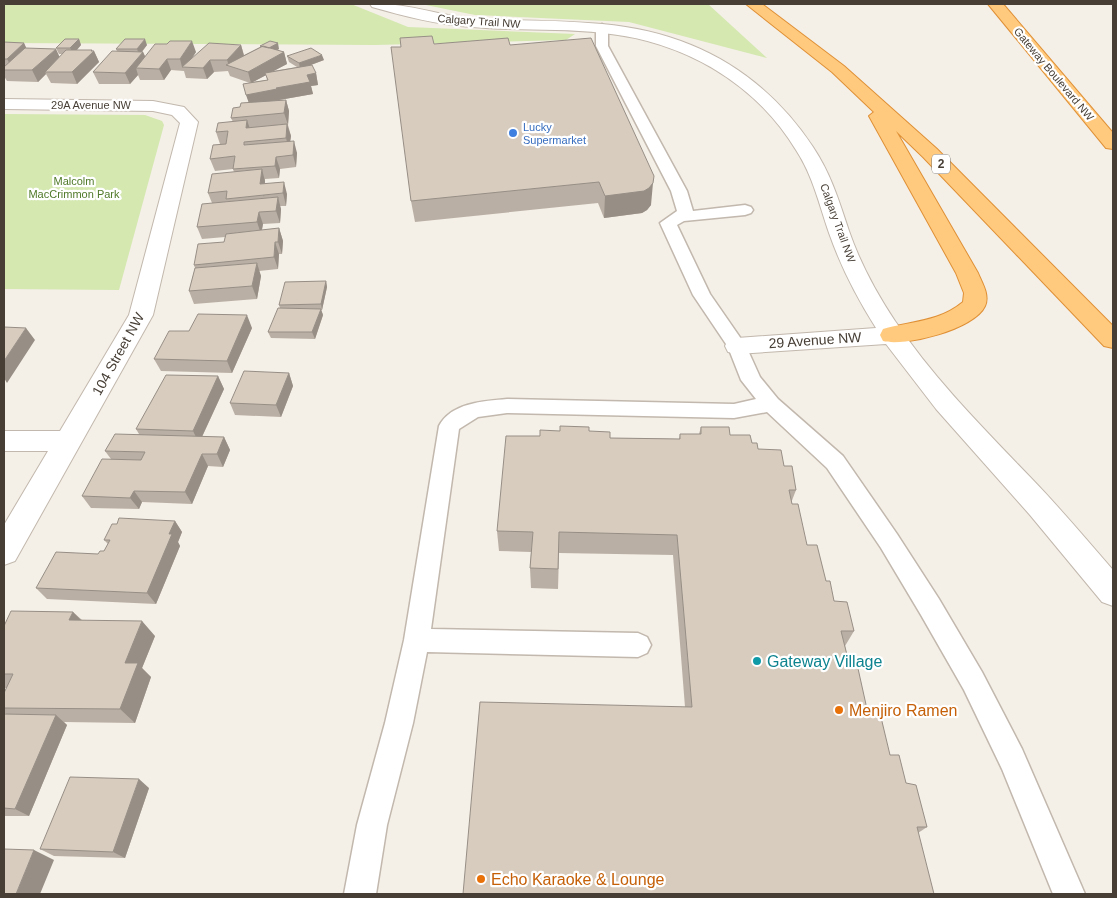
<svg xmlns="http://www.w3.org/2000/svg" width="1117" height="898" viewBox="0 0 1117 898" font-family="Arial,sans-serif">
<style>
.green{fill:#d4e8b0}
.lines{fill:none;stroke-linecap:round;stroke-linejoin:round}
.service-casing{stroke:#c2b8ad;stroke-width:3}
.minor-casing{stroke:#c2b8ad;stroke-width:2}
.trunk-casing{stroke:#df9036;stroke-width:2}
.service{fill:#fff;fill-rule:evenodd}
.minor{fill:#fff;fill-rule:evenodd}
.trunk{fill:#ffca7e;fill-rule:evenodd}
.wall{fill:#baafa4;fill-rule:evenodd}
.shaded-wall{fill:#978f86}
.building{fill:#d8ccbf;stroke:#978f86}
.shop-dot{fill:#3f7fe0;stroke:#fff;stroke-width:2}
.culture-dot{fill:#0f9aa8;stroke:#fff;stroke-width:2}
.food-dot{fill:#e8710a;stroke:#fff;stroke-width:2}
.labels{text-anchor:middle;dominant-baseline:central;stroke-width:4.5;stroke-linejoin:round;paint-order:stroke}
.far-street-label{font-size:11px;fill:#473f36;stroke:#fff}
.far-shop-label{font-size:11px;fill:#366cbe;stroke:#fff;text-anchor:start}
.far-park-label{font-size:11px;fill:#4f7928;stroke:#fff}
.shield{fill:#fff;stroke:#7e7972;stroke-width:1}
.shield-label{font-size:12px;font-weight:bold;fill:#473f36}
.street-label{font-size:14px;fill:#473f36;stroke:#fff}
.near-culture-label{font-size:16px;fill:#0d838f;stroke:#fff;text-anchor:start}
.near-food-label{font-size:16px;fill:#c56008;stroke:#fff;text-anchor:start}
</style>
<rect width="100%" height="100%" fill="#f4efe7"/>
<path class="green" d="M4 4H351L408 27 575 34 566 40 375 45 4 43Z
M421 4H708L767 58 629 22 475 15Z
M4 114 145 115 162 121 164 125 119 290 4 289Z"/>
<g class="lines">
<g class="service-casing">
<path id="service" d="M602 24 608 28V46L687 191 693 211 745 205 751 207 753 210 751 213 745 215 684 221 677 225 710 294 746 346 760 377 778 399 843 456 897 534 939 599 982 672 1022 749 1085 894H1053L1002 769 964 690 921 615 881 548 827 468 767 412 734 418 507 413 478 417 459 429 431 629 638 633 647 637 651 645 647 653 638 657 427 652 413 723 387 825 376 894H344L357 825 385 723 404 640 439 426C451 403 483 401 507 399L734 404 756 399 741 380 728 347 693 295 660 223 677 211 671 191 596 46V28Z"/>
</g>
<g class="minor-casing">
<path id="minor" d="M370 4C405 2 440 16 475 19 517 21 560 20 602 24 692 32 763 72 813 147 831 174 839 201 849 231 860 263 877 294 895 321 934 379 984 429 1032 479 1060 508 1086 539 1113 570V606L1102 602 1030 515 936 409 886 344 737 354 728 352 725 346 728 340 737 338 876 328C857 298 841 267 829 233 819 204 813 176 796 150 754 81 682 41 603 33 560 28 515 31 472 27 438 25 404 16 372 7Z
M4 99 153 101 184 107 198 122 153 315 15 561 4 565V525L48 451H4V431H60L129 315 180 123 172 115 153 111 4 109Z"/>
</g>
<g class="trunk-casing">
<path id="trunk" d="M746 4H762L844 66 937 149 1113 326V348L1104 346 923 157 896 131 978 273C982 283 990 295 985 306 975 329 905 347 883 341L880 335 883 329C912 321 939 322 963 302L964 293 956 273 869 116 874 112 832 72Z
M988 4H1003L1113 133V149L1106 148Z"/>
</g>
<use href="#service" class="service"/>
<use href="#minor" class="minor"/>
<use href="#trunk" class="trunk"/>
</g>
<path class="wall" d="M79 39 81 45 77 50 94 51 99 62 77 84 51 83 46 74 38 82 7 81 4 76V42L24 43 26 48 60 57 63 54H59L56 48Z
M434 44 510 45 651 205 647 210 642 213 604 218 598 203 415 222 411 201Z
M147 45 142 52H143L145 56 196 52 192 58 241 45 244 55 260 47V46L279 49 277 50 284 52 287 64 273 71 297 67 289 62 287 56 324 60 311 65 316 73 318 85 311 86 313 94 279 100H286L289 111 288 125 291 136 290 141 297 153 296 167 280 169 279 178 265 179V184L287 194 286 206H280L281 209 280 223 263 224 262 230 279 228 283 241 282 254H279L278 269 259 271 261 276 257 299 194 304 189 291 195 268 194 265 224 242 225 237 202 239 197 227 212 203 208 193 234 172 233 169 215 171 210 159 220 144 216 132 233 122 231 118 240 107 249 103 243 84 250 83 230 76 228 71 214 72 207 79 186 78 184 71 171 70 164 80H140L138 75 130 84H99L93 72 117 51 116 49ZM266 75 267 80 253 82Z
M326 281 327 287 322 310H321L323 315 315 339 271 338 268 332 280 308 279 305Z
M252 328 232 373 161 371 154 359 189 331Z
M289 373 293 386 281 417 235 415 230 403Z
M218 376 224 389 202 437H224L230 450 223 467 208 466 192 504 142 502 139 509 91 508 82 496 111 459 105 451 139 434 136 429Z
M701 427 730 435 752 443 758 449 784 466 796 490 791 503 807 545 826 581 834 601 854 631 845 646 847 655 867 709 890 755 906 783 927 827 918 833 685 707 673 555 559 553 558 589 531 588 530 568 531 552 499 551 497 531 540 436 589 431 610 438 679 439 680 434H699Z
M175 521 182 532 178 542 180 546 156 604 47 599 36 588 98 554 104 551 108 544 104 540Z
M73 612 82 620 155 636 142 668 151 677 135 723 64 722 67 725 29 816H4V714H6L4 713V693L7 688H4V626Z
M149 788 125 858 54 856 40 849Z"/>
<path class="shaded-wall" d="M79 39 81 45 73 54 70 48Z
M145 39 147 45 139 55 137 49Z
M192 41 196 52 186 67H182L180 59Z
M24 43 29 54 13 70 7 59Z
M278 43 279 49 269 54 268 48Z
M241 45 244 56 229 66 227 60Z
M56 49 61 60 45 72 46 74 38 82 32 70Z
M92 50 93 52 94 51 99 62 77 84 72 72Z
M143 52 148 63 136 68 138 75 130 84 125 73Z
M284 52 287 64 251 83 248 72Z
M322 55 324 60 300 69 299 63Z
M167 59 171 70 164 80 159 69Z
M210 60 214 72 207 79 203 68Z
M316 73 318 85 311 86 313 94 279 100 280 101 250 106 246 95 276 88 307 75Z
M286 100 289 111 288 125 284 113Z
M247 120 251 132 246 128Z
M287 124 291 136 289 150 286 138Z
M294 141 297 153 296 167 293 155Z
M276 157 280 169 279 178 275 166Z
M262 169 265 181 264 197 260 184Z
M284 182 287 194 286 206 283 193Z
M653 183 651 205 647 210 642 213 604 218 605 196Z
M278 197 281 209 280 223 276 211Z
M259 212 263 224 261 234 257 222Z
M279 228 283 241 282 254 278 242Z
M275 242 279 254 278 269 274 257Z
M257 263 261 276 257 299 252 286Z
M326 281 327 287 322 310 321 304Z
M321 309 323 315 315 339 312 332Z
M247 315 252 328 232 373 227 361Z
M26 328 35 340 7 383 4 378V361Z
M289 373 293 386 281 417 276 405Z
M218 376 224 389 199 443 193 431Z
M224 437 230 450 223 467 217 454Z
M202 454 208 466 192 504 185 492Z
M134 491 142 502 139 509 130 498Z
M175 521 182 532 178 542 180 546 156 604 147 593 169 534Z
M73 612 88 627 69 620Z
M142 621 155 636 142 668 151 677 135 723 120 709 125 663Z
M56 715 67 725 29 816 15 809Z
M139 779 149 788 125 858 113 852Z
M34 850 54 860 40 894H16Z"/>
<path class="building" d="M432 36 434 44 508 38 510 45 591 38 654 176 653 183 649 188 644 191 605 196 599 182 411 201 391 47H401L400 38Z
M65 39H79L70 48H56Z
M125 39H145L137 49H116Z
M170 41H192L180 59H167L159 69 136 68 155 44H167Z
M270 41 278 43 269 48 260 46Z
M4 42 24 43 7 59H4Z
M209 43 241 45 227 60H210L203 68 182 67Z
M263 46 284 52 248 72 226 65Z
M25 48 56 49 32 70H4V67Z
M311 48 322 55 299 63 287 56Z
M66 50H92L91 51H94L72 72H45Z
M112 51 143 52 125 73 93 72Z
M312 65 316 73 307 75 310 82 276 88 277 89 246 95 243 84 268 80 265 73Z
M286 100 284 113 231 118 233 108 240 107 241 103Z
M247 120 246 128 287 124 286 138 244 142V145L294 141 293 155 276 157 275 166 233 169 235 156 210 159 213 145 226 144 228 131 216 132 218 123Z
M262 169 260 184 284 182 283 193 226 199 227 191 208 193 212 174Z
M278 197 276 211 259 212 257 222 197 227 202 204Z
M279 228 278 242H275L274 257 194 265 198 244 224 242 226 234Z
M257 263 252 286 189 291 195 268Z
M326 281 321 304 279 305 285 282Z
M278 308 321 309 312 332H268Z
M198 314 247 315 227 361 154 359 169 331H189Z
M4 327 26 328 4 361Z
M244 371 289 373 276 405 230 403Z
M166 375 218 376 193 431 136 429Z
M560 426 589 427V431L610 432V438L680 439V434H701V427H729L730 435H750L752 443H757L758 449 781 450 784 466H792L796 490H789L792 504H798L807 545H817L826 581H830L834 601 847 602 854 631H841L847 655H855L867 709H879L890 755H899L906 783 916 785 927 827H917L934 894H463L480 702 692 707 677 535 559 532 558 569 530 568 533 532 497 531 506 436H540V430L560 431Z
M115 434 224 437 217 454H202L185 492 134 491 130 498 82 496 102 459 141 460 145 452 105 451Z
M119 518 175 521 169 534H172L147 593 36 588 56 552 98 554 100 551H104L110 540H104L112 524H117Z
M11 611 73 612 69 620 142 621 125 663H138L120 709 4 708V693L13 674H4V626Z
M4 714 56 715 15 809 4 808Z
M70 777 139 779 113 852 40 849Z
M4 849 34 850 16 894H4Z"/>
<circle class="shop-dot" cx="513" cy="133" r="5"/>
<circle class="culture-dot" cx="757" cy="661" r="5"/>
<g class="food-dot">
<circle cx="839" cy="710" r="5"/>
<circle cx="481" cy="879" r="5"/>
</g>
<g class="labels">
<g class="far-street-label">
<text transform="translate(479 21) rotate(4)">Calgary Trail NW</text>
<text transform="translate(1054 74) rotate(50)">Gateway Boulevard NW</text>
<text x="91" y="105">29A Avenue NW</text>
<text transform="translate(838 223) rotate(70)">Calgary Trail NW</text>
</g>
<g class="far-shop-label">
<text x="523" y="127">Lucky<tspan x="523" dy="13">Supermarket</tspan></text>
</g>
<g class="far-park-label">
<text x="74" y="181">Malcolm<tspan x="74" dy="13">MacCrimmon Park</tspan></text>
</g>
<rect class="shield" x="932" y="154.5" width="18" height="19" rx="4"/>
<g class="shield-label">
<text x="941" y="164">2</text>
</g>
<g class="street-label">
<text transform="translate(815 340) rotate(-4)">29 Avenue NW</text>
<text transform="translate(118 354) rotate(-61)">104 Street NW</text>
</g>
<g class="near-culture-label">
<text x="767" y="661">Gateway Village</text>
</g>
<g class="near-food-label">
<text x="849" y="710">Menjiro Ramen</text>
<text x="491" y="879">Echo Karaoke &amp; Lounge</text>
</g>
</g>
<rect width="1117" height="898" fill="none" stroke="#473f36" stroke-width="10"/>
</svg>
